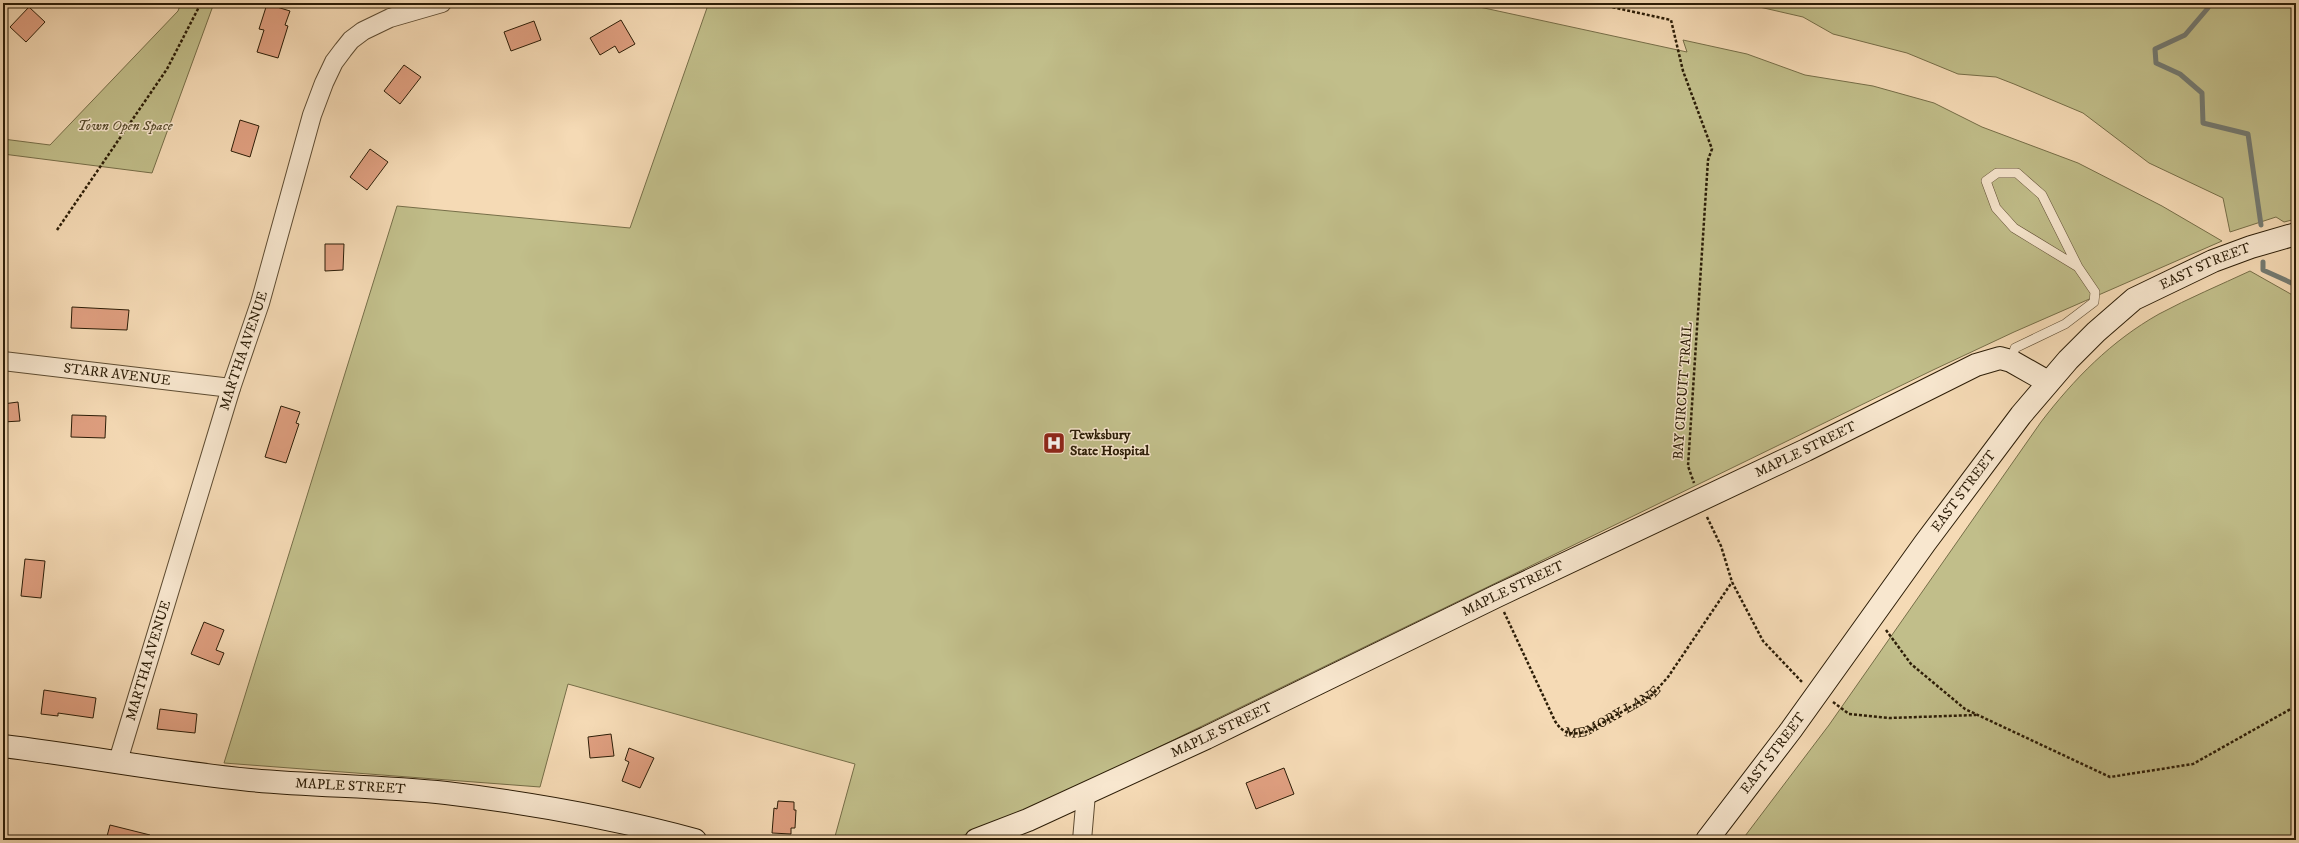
<svg xmlns="http://www.w3.org/2000/svg" width="2299" height="843" viewBox="0 0 2299 843" font-family="'IM FELL DW Pica',serif">
<style>
.green{fill:#c1be8a;stroke:#766e48}
.lines{fill:none;stroke-linecap:round;stroke-linejoin:round}
.stream{stroke:#737a72;stroke-width:5}
.building{fill:#df9f80;stroke:#2c1d07}
.lane-casing{stroke:#5e4c32;stroke-width:10}
.street-casing{stroke:#5e4c32;stroke-width:20}
.secondary-casing{stroke:#2c1d07;stroke-width:24}
.path{stroke:#2c1d07;stroke-width:2.5;stroke-dasharray:3 2;stroke-linecap:butt}
.lane{stroke:#f8e7cf;stroke-width:9}
.street{stroke:#f8e7cf;stroke-width:18}
.secondary{stroke:#f8e7cf;stroke-width:22}
.labels{text-anchor:middle;dominant-baseline:central;stroke-width:3;stroke-linejoin:round;paint-order:stroke}
.park-label{font-size:14px;font-style:italic;fill:#594d2e;stroke:#f8e7cf}
.street-label{font-size:14px;fill:#2c1d07;stroke:#f8e7cf}
.poi-label{font-size:14px;font-weight:bold;fill:#2c1d07;stroke:#f8e7cf;text-anchor:start}
</style>
<rect width="100%" height="100%" fill="#f5dab5"/>
<filter id="stains"><feTurbulence type="fractalNoise" baseFrequency=".005" numOctaves="4"/><feColorMatrix values="0 0 0 0 .2 0 0 0 0 .09 0 0 0 0 .02 0 0 0 .5 -.17"/></filter>
<radialGradient id="worn" r=".72"><stop offset=".6" stop-color="#630" stop-opacity="0"/><stop offset="1" stop-color="#630" stop-opacity=".3"/></radialGradient>
<path class="green" d="M181 3H214L152 173 3 154V139L50 145 178 11Z
M718 3H1461L1687 52 1683 40 1747 54 1805 75 1873 86 1934 103 1982 127 2078 163 2162 206 2222 241 2014 332 1933 370 1044 803 968 834 947 840H834L855 764 568 684 540 787 224 763 397 206 630 228 708 5Z
M1742 3H2296V219L2284 222 2276 217 2230 232 2223 198 2149 163 2083 113 2014 84 1996 77 1958 74 1907 53 1833 34 1803 17Z
M2250 271 2296 297V840H1742L1829 725 2041 422C2074 379 2111 341 2159 314 2189 298 2220 285 2250 271Z"/>
<g class="lines">
<path class="stream" d="M2208 3V8L2185 35 2155 49 2156 63 2180 74 2202 93 2203 123 2248 134 2261 225
M2263 262V270L2296 285"/>
</g>
<path class="building" d="M267 4 290 11 285 25 288 26 278 58 257 52 264 30 259 29Z
M29 7 45 22 26 42 10 27Z
M621 20 635 44 619 53 615 46 600 55 590 38Z
M534 21 541 40 511 51 504 32Z
M404 65 421 77 400 104 384 91Z
M240 120 259 126 250 157 231 151Z
M370 149 388 162 367 190 350 177Z
M325 244H344L343 270 325 271Z
M72 307 129 310 127 330 71 328Z
M18 402 20 421 3 422V404Z
M281 406 300 412 296 423 299 424 286 463 265 457Z
M72 415 106 416 105 438 71 437Z
M25 559 45 561 41 598 21 596Z
M204 622 224 630 216 650 224 653 219 665 191 654Z
M44 690 96 698 93 718 58 713V716L41 714Z
M160 709 197 714 195 733 157 729Z
M611 734 614 756 590 758 588 737Z
M629 748 654 758 640 788 622 781 629 762 625 760Z
M1284 768 1294 794 1256 809 1246 783Z
M778 801 794 802V810H796L795 828H791V834L772 833 774 808 777 809Z
M110 825 150 835 149 840H106Z"/>
<g class="lines">
<g class="lane-casing">
<path id="lane" d="M2011 361 2015 348 2065 324 2094 302 2095 292 2078 267 2042 195 2017 173H1997L1986 181 1996 208 2014 228 2078 267"/>
</g>
<g class="street-casing">
<g id="street">
<path id="s2" d="M3 361 231 388"/>
<path id="s3" d="M118 761 231 388 260 303 312 115 324 83 334 62 343 50 351 40 363 31 390 18 442 3"/>
<path d="M1082 840 1086 794"/>
</g>
</g>
<g class="secondary-casing">
<g id="secondary">
<path id="s4" d="M3 746C86 756 167 772 250 780 315 786 381 786 446 793 530 803 614 818 695 840"/>
<path id="s5" d="M976 840 1028 820 1206 738 1497 596 1806 450 1976 365 2000 358 2011 361 2048 382"/>
<path id="s6" d="M1707 840 1791 730 1925 543 2021 415 2068 360 2096 332 2134 299 2213 261 2251 247 2296 234"/>
</g>
</g>
<g class="path">
<path d="M1593 3 1671 20 1683 71 1712 149 1708 160 1688 466 1694 483"/>
<path d="M57 230 167 69 201 3"/>
<path d="M1707 517 1721 546 1732 582 1763 641 1802 682"/>
<path id="s1" d="M1504 612 1555 721C1563 734 1571 735 1586 732L1652 695 1668 677 1732 582"/>
<path d="M1886 630 1911 664 1965 709 2110 777 2193 764 2296 706"/>
<path d="M1833 702 1849 714 1889 718 1976 715"/>
</g>
<use href="#lane" class="lane"/>
<use href="#street" class="street"/>
<use href="#secondary" class="secondary"/>
</g>
<defs>
<g id="hospital-square" transform="scale(1.15)"><rect x="-9" y="-9" width="18" height="18" rx="4" fill="#8f2418" stroke="#f8e7cf"/><path d="M-5-5h3v3.5h4V-5h3V5h-3V1.5h-4V5h-3Z" fill="#fff"/></g>
</defs>
<g fill-rule="evenodd">
<use href="#hospital-square" x="1054" y="443"/>
</g>
<g class="labels">
<g class="park-label">
<text x="125" y="126">Town Open Space</text>
</g>
<g class="street-label">
<text stroke="none"><textPath href="#s6" startOffset="769">EAST STREET</textPath></text>
<text stroke="none"><textPath href="#s3" startOffset="429">MARTHA AVENUE</textPath></text>
<text stroke="none"><textPath href="#s2" startOffset="115">STARR AVENUE</textPath></text>
<text transform="translate(1683 391) rotate(-86)">BAY CIRCUIT TRAIL</text>
<text stroke="none"><textPath href="#s5" startOffset="917">MAPLE STREET</textPath></text>
<text stroke="none"><textPath href="#s6" startOffset="433">EAST STREET</textPath></text>
<text stroke="none"><textPath href="#s5" startOffset="593">MAPLE STREET</textPath></text>
<text stroke="none"><textPath href="#s3" startOffset="105">MARTHA AVENUE</textPath></text>
<text stroke="none"><textPath href="#s1" startOffset="188">MEMORY LANE</textPath></text>
<text stroke="none"><textPath href="#s5" startOffset="269">MAPLE STREET</textPath></text>
<text stroke="none"><textPath href="#s6" startOffset="109">EAST STREET</textPath></text>
<text stroke="none"><textPath href="#s4" startOffset="350">MAPLE STREET</textPath></text>
</g>
<g class="poi-label">
<text x="1070" y="435">Tewksbury<tspan x="1070" dy="16">State Hospital</tspan></text>
</g>
</g>
<rect width="2299" height="843" fill="none" stroke="#f5dab5" stroke-width="16"/>
<rect x="4" y="4" width="2291" height="835" fill="none" stroke="#2c1d07" stroke-width="2"/>
<rect x="8" y="8" width="2283" height="827" fill="none" stroke="#2c1d07"/>
<rect width="100%" height="100%" filter="url(#stains)"/>
<rect width="100%" height="100%" fill="url(#worn)"/>
</svg>
